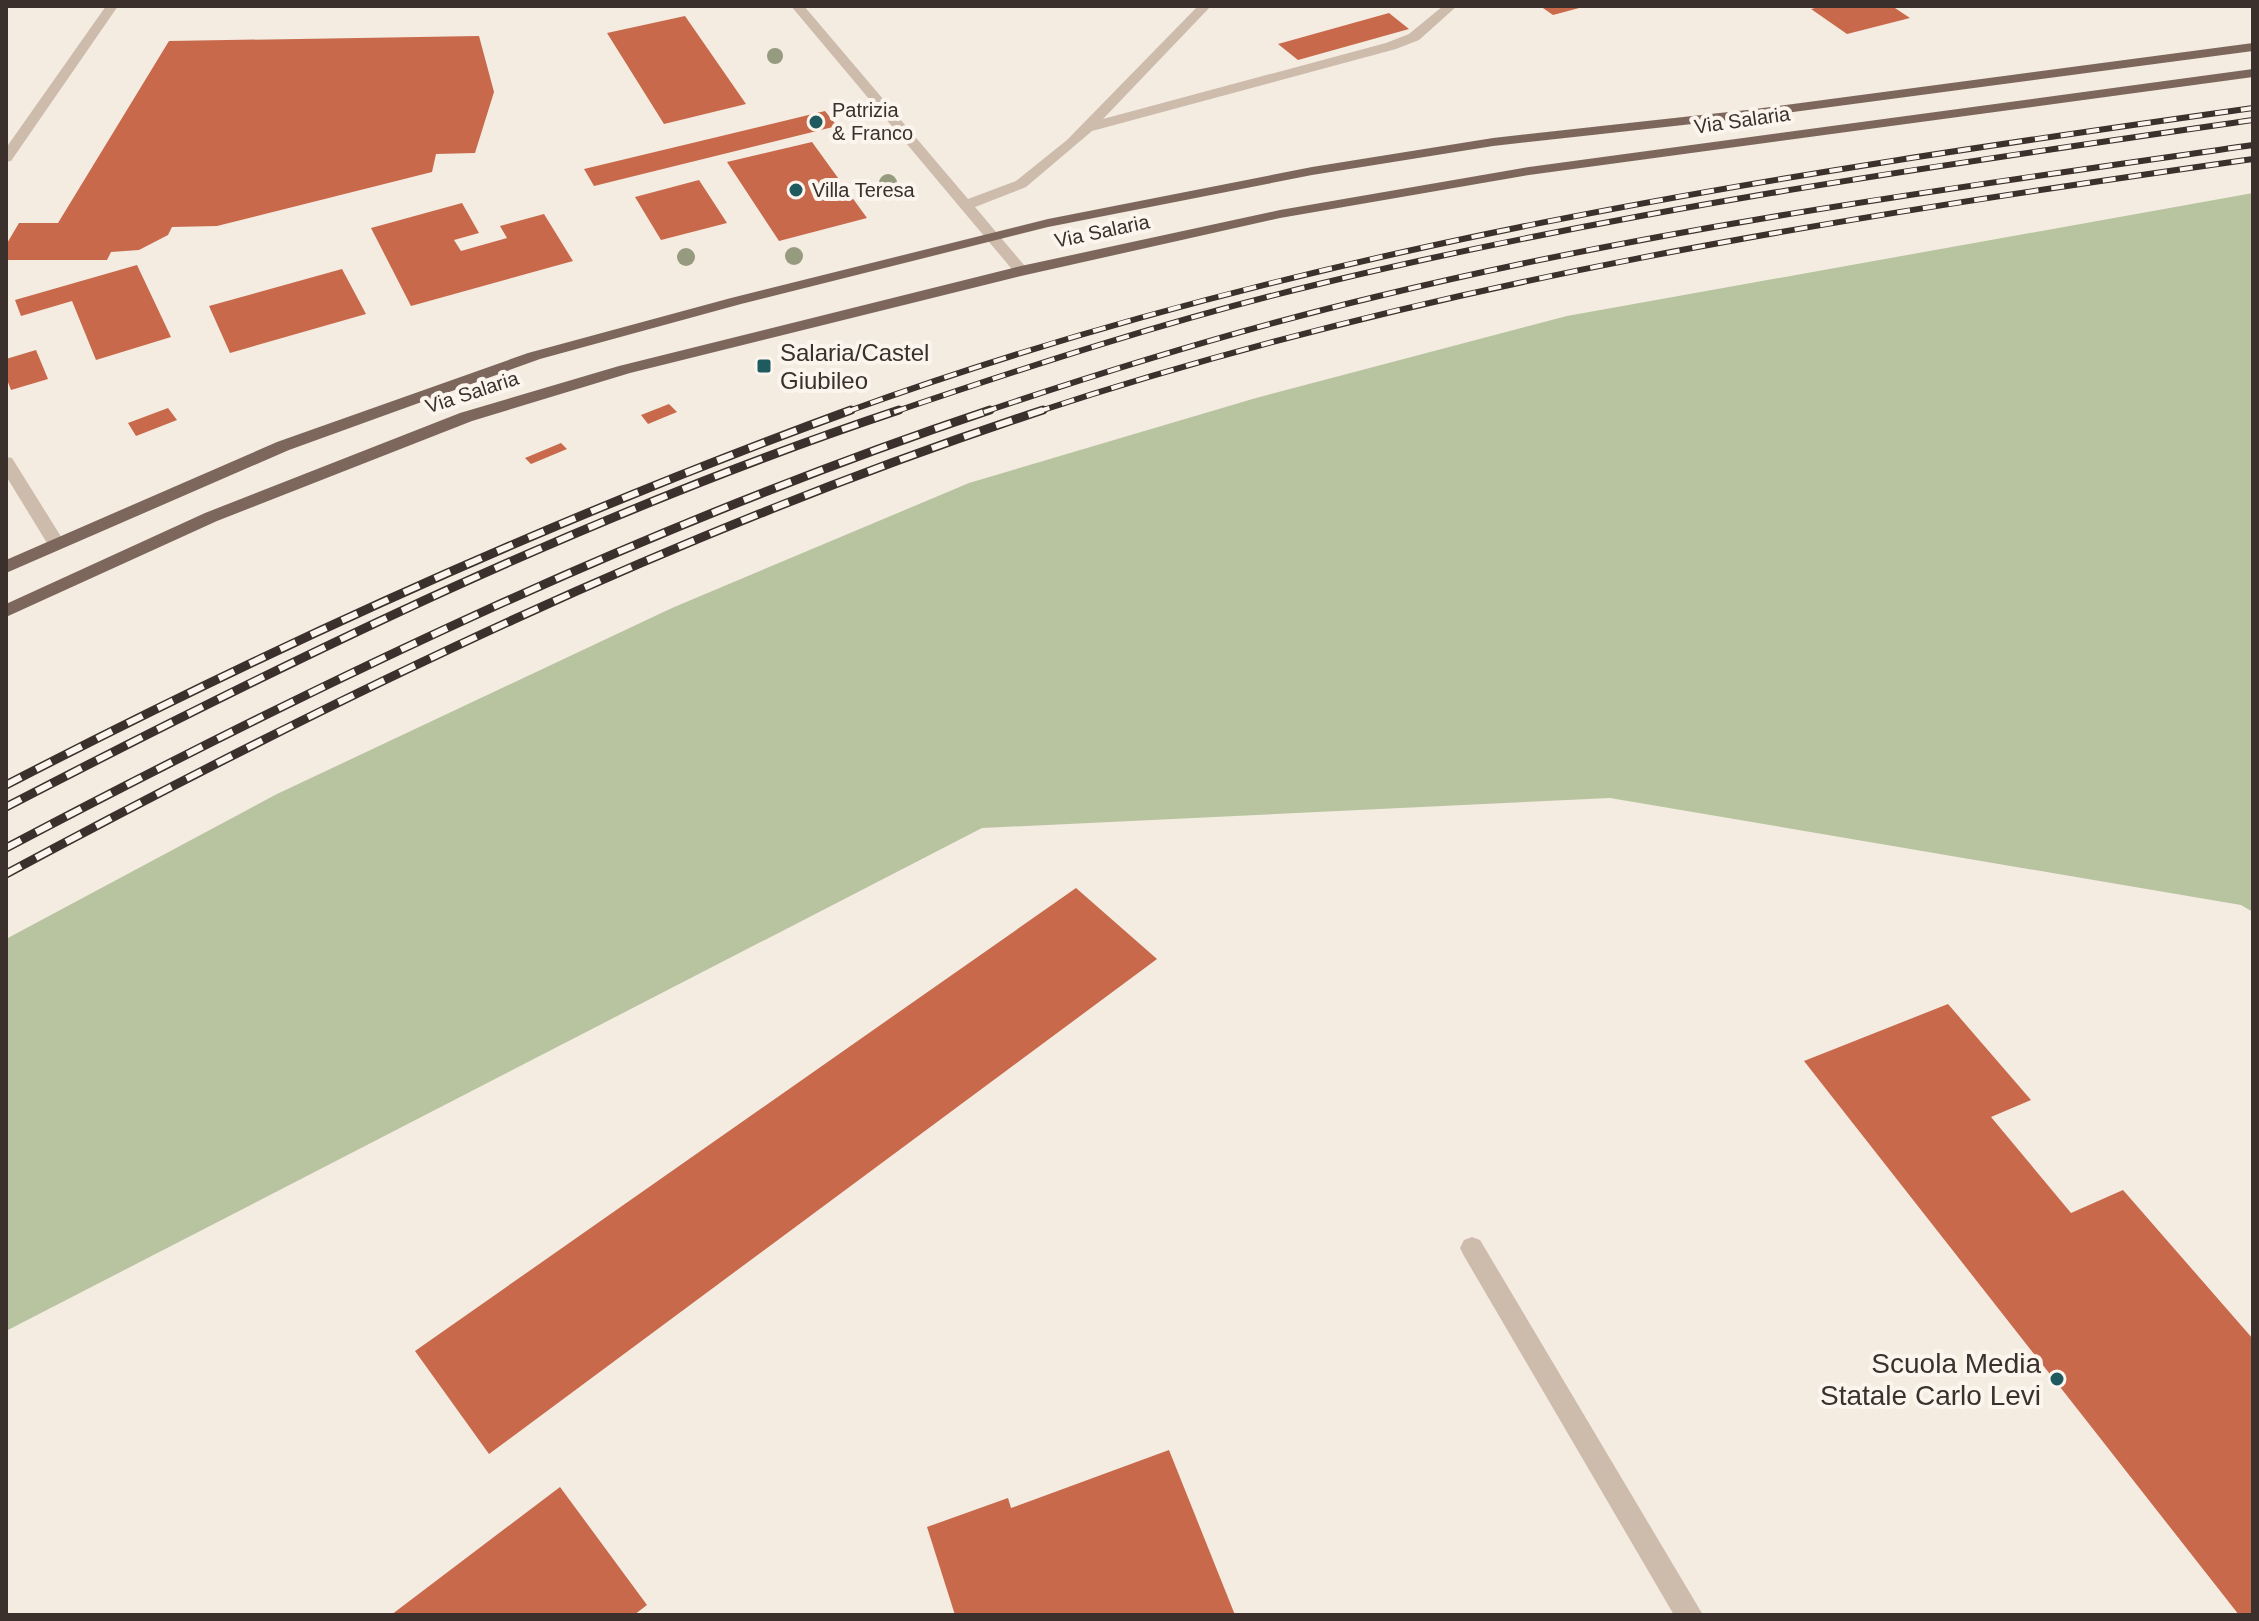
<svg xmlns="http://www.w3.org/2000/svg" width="2259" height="1621" viewBox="0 0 2259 1621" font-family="Helvetica,sans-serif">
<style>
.green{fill:#b8c4a0}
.building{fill:#c8694b}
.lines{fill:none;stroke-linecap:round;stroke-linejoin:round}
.minor{fill:#cdbbac;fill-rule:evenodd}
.major{fill:#7d675c;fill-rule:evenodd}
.rail-far1-casing{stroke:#3b302b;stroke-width:6}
.rail-casing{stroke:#3b302b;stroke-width:9}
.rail-far1{stroke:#fbf5ee;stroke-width:4;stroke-dasharray:13;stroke-linecap:butt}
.rail{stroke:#fbf5ee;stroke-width:6;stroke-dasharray:17;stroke-linecap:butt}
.tree{fill:#969b7f}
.poi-dot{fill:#1f5a5e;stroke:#fbf5ee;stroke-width:3}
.labels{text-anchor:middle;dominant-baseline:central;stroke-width:8;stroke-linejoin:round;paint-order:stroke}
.far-poi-label{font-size:20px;fill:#3b302b;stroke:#fbf5ee;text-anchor:start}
.far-street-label{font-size:20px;fill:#3b302b;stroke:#fbf5ee}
.poi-label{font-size:24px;fill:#3b302b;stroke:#fbf5ee;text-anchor:start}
.near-poi-label{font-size:28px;fill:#3b302b;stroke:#fbf5ee;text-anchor:end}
</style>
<rect width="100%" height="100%" fill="#f4ebe1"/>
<path class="green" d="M2253 193V912L2241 905 1610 798 982 828 6 1331V939L277 794 672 608 969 483 1256 398 1567 316Z"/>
<path class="building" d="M1540 6H1583V7L1553 15Z
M1823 6H1892L1910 18 1847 34 1811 9Z
M1389 13 1409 29 1298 60 1278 44Z
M685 16 746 104 664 124 607 33Z
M479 36 494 92 475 153 436 154 432 172 217 226 172 227 168 235 139 250 111 252 107 260H6V245L19 223H58L169 41Z
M825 111 837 126 594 186 584 169Z
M812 142 867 218 779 241 727 162Z
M699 180 727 223 661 240 635 197Z
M462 203 479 233 454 240 461 251 507 238 500 226 544 214 573 261 411 306 371 228Z
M137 265 171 337 96 360 72 301 21 316 15 300Z
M342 269 366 314 230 353 209 306Z
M36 350 48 379 11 390 6 377V359Z
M669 404 677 412 648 424 641 415Z
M168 408 177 420 136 436 128 423Z
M561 443 567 449 531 464 525 458Z
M1076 888 1157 959 489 1454 415 1351Z
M1948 1004 2031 1100 1991 1117 2071 1213 2123 1190 2253 1339V1615H2239L1804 1061Z
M1169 1450 1235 1615H955L927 1527 1008 1498 1011 1508Z
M560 1487 647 1605 634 1615H391Z"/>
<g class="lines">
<path class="minor" d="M106 6H118L11 161 6 162V148Z
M791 6H804L968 199 1016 181 1067 140 1198 6H1211L1103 119 1386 43 1409 34 1443 6H1457L1419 40 1396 49 1092 131 1026 187 975 207 1029 271 1021 276 1016 274Z
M6 457 12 458 65 543 62 547H50L47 543 6 476Z
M1472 1237 1480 1240 1703 1615H1674L1464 1256 1460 1248 1464 1240Z"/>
<path class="major" d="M2253 43V51L1747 118 1493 146 1312 175 1048 227 741 304 540 359 289 450 6 573V560L277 442 528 353 731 298 1048 219 1312 167 1493 138 1747 110Z
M2253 69V77L1529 175 1280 218 1021 276 630 373 472 421 217 521 6 617V604L205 513 460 413 619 366 1021 266 1280 210 1529 167Z"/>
<g class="rail-far1-casing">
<path id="rail-far1" d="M846 412C1301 246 1775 175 2253 108
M894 412C1035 364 1177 318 1323 283 1629 209 1941 165 2253 120
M984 412C1114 368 1245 328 1379 296 1666 226 1960 187 2253 145
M1037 412C1437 280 1838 218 2253 159"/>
</g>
<g class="rail-casing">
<path id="rail" d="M6 785C280 643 561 516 851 410
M6 807C295 657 590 513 899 410
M6 848C324 680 649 524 990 410
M6 874C341 694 681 529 1043 410"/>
</g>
<use href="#rail-far1" class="rail-far1"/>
<use href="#rail" class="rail"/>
</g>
<g class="tree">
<circle cx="775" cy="56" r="8"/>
<circle cx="888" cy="183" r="9"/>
<circle cx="794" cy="256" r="9"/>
<circle cx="686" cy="257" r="9"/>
</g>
<g class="poi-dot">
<circle cx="816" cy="122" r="8"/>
<circle cx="796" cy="190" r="8"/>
<rect x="756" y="358" width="16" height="16" rx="4"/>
<circle cx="2057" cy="1379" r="8"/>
</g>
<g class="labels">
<g class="far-poi-label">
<text x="832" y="110">Patrizia<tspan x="832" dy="23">&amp; Franco</tspan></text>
<text x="812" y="190">Villa Teresa</text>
</g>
<g class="far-street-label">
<text transform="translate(1742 120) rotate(-8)">Via Salaria</text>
<text transform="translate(1102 231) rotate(-12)">Via Salaria</text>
<text transform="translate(472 392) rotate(-18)">Via Salaria</text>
</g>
<g class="poi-label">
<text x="780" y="352">Salaria/Castel<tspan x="780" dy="28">Giubileo</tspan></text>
</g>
<g class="near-poi-label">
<text x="2041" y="1363">Scuola Media<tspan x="2041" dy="32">Statale Carlo Levi</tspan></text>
</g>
</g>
<rect width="2259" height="1621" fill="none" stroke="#3b302b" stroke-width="16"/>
</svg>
